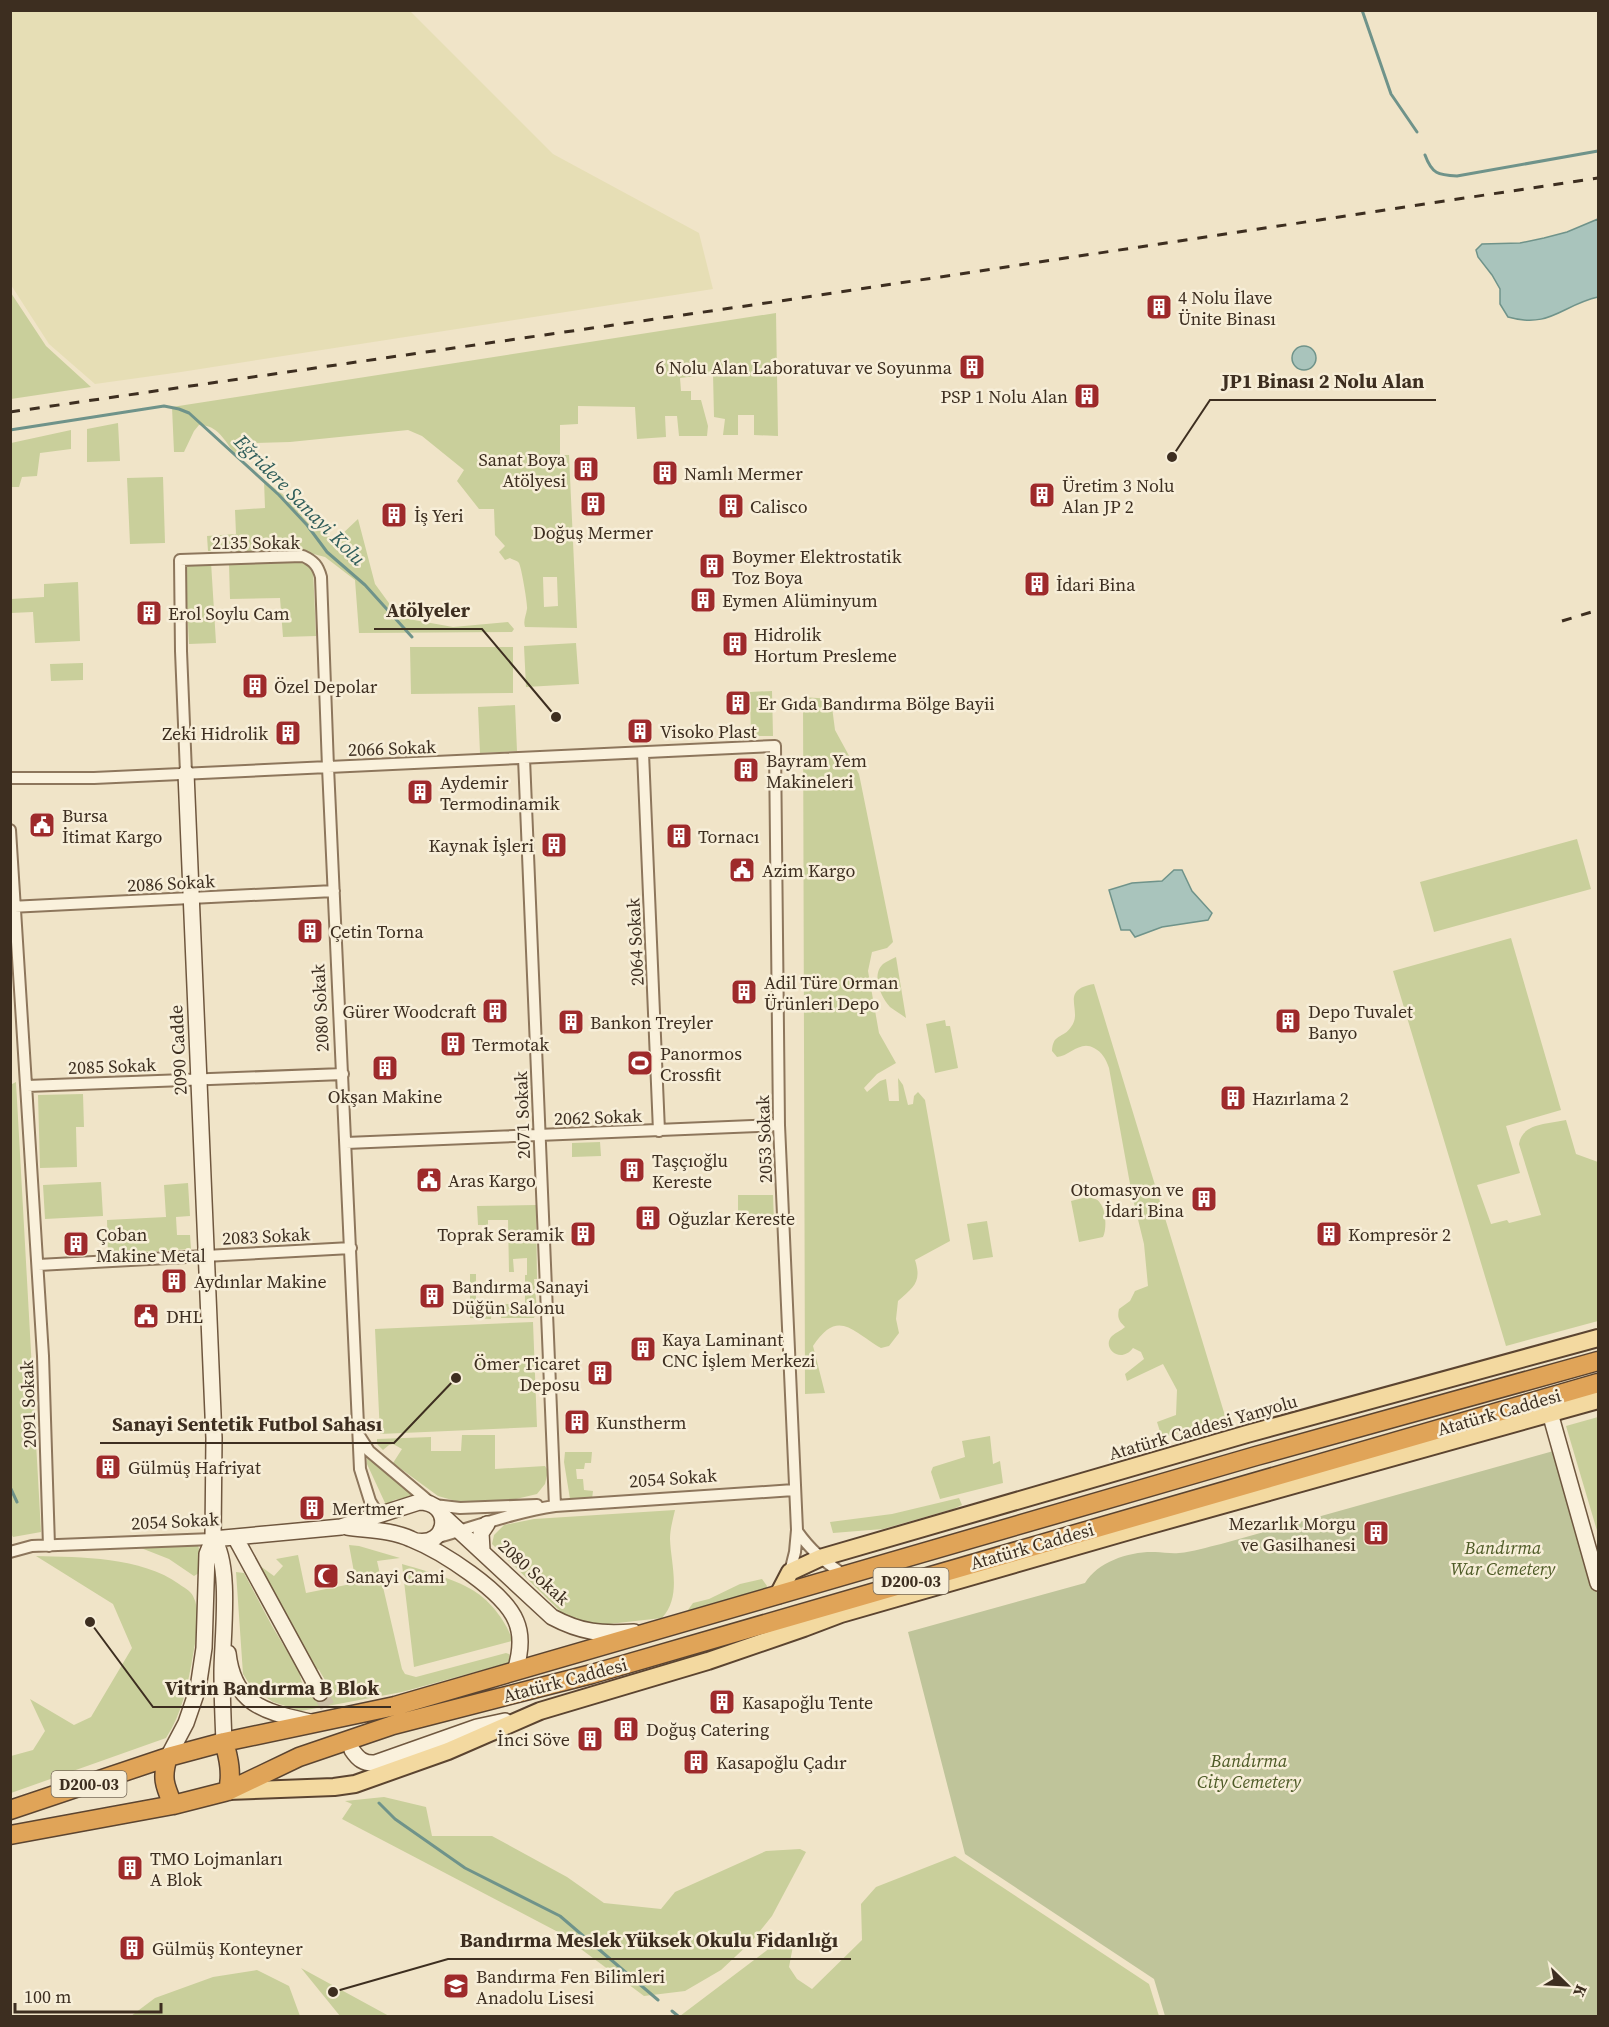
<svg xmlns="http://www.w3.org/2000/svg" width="1609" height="2027" viewBox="0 0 1609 2027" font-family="'Source Serif 4',serif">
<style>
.farmland{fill:#e6deb5}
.green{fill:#c9cf9b;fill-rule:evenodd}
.cemetery{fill:#bfc49a}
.water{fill:#a9c4bc;stroke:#6f938a;stroke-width:1.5}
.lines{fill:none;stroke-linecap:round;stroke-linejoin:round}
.stream{stroke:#6f938a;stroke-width:3}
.secondary-tunnel{stroke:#ccc0a6;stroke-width:15;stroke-dasharray:15 8;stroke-linecap:butt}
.street-casing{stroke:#8d765c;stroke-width:14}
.secondary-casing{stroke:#6f573f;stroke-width:18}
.primary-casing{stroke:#5b4430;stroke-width:20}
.highway-casing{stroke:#5b4430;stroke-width:21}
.street{stroke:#faf1dc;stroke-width:10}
.secondary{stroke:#faf1dc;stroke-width:15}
.primary{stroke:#f3d9a0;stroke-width:16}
.highway{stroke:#e0a458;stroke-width:18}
.rail{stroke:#3d2e20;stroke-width:3;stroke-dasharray:10 10;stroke-linecap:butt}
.labels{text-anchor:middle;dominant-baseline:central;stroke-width:5;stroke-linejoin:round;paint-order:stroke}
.shield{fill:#f7eed8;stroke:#756857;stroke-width:1.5}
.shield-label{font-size:16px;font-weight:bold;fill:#3d2e20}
.poi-label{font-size:18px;fill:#3d2e20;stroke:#f7eed8;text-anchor:start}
.street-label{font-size:18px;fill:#3d2e20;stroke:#f7eed8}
.park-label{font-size:18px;font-style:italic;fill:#4d5a26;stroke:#f7eed8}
.water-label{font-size:20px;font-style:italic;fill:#2f5d5a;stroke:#f7eed8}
.leader{fill:none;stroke:#3d2e20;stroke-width:2}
.callout-dot{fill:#3d2e20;stroke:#f7eed8;stroke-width:2}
.callout-label{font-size:20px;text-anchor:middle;font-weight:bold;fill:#3d2e20;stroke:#f7eed8;stroke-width:5;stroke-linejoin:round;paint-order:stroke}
</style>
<rect width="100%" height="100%" fill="#f0e4c8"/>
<path class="farmland" d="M409 10 553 154 699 233 713 289 181 372 95 384 49 344 11 285V11Z"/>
<path class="green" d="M11 293 46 346 91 387 11 399Z
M776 313 778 436 754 435V415H738V435H723L725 419 714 417 713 374 680 378 681 391H691V400H701L708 426 707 436H679L677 416H665L666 437 637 439 635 407 578 406V424L560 425V455H569L577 628 525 627C523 620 526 616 527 609 528 605 521 566 519 563 517 560 513 560 510 558L505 560 499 552 505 546 495 535 494 509H479L457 481 464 470 422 436 408 430 290 442 255 443 235 454C224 440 218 425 199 425L194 431 184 452H174L172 407ZM543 577H557L558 606 544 607Z
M118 423 120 461 87 462V429Z
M71 430V449L40 453 37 476 22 477 19 487H11V443Z
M163 477 165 543 130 544 127 478Z
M264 480 286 497 310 525 331 537 340 536 358 519 375 584 394 610 403 618 453 627 508 622 514 629 512 632 359 633 355 580 325 557 306 552 208 551 207 536 236 534 235 510 265 508Z
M300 561 313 569 316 636 283 637 280 598 230 599 229 564Z
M211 562 216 643 189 644 185 563Z
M78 582 80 641 35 643 33 612 11 613V599L44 597V584Z
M576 643 579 684 526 687 524 646Z
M410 647H513V693L411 694Z
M83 663V680L51 681 50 664Z
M772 691 773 736H751L750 692Z
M803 697 831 699 835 730 859 774 893 942 887 948 872 952 868 971 879 1033 896 1063 877 1074 864 1088 867 1092 880 1081 886 1079 889 1101H899L898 1078 903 1085 908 1105 913 1104 914 1096 918 1092 925 1100 950 1241 915 1260C922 1282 914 1287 898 1301L896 1319 899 1333 889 1346 881 1348C852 1331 838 1308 813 1346L825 1393 805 1394Z
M515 705 517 751 480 753 478 707Z
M1577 839 1591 889 1434 932 1420 882Z
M1511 938 1561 1110 1506 1126 1520 1173 1477 1185 1491 1224 1507 1220 1509 1223 1541 1215 1519 1144C1522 1123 1548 1124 1566 1120L1576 1154 1598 1162V1321L1506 1346 1393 971Z
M896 957 906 1018C901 1014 895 1011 890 1007 881 997 871 975 883 964 887 961 892 959 896 957Z
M1094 984 1226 1419 1162 1438 1157 1422 1176 1415 1177 1390 1163 1364 1127 1381 1125 1374 1144 1359 1141 1352 1133 1348C1120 1365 1101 1347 1112 1336 1116 1332 1121 1331 1125 1327 1119 1321 1117 1318 1119 1309L1130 1301 1135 1291 1148 1286 1144 1244 1132 1195 1109 1068C1106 1059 1102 1052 1094 1048 1080 1040 1070 1056 1057 1057L1052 1051C1053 1033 1063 1039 1071 1027 1084 1011 1058 990 1094 984Z
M945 1020 946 1026H950L958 1068 935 1073 926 1024Z
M16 1082 41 1532 13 1537 10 1532V1085Z
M83 1094 84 1127H76L77 1167 40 1168 38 1095Z
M600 1142 601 1156 572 1157V1143Z
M101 1182 103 1216 45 1219 43 1185Z
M188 1183 190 1216 176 1217 177 1235H190L191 1249 108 1254 107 1220 166 1217 164 1185Z
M738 1195H773L774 1222 738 1223Z
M1087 1197C1092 1198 1097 1198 1100 1203 1106 1210 1107 1229 1103 1237L1079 1242 1071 1201Z
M536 1205 537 1279H534L537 1309 525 1303V1275H527V1258L513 1259 514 1272H509L508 1220H488V1225H478L477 1206Z
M987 1221 993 1257 973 1260 967 1224Z
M470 1274H476V1304H521L527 1311 535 1315 534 1318H501L500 1307 492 1308 491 1319 470 1318Z
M533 1322 537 1427 380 1434 375 1329Z
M1598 1417V1534L1566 1426Z
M462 1435H495V1469L545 1466 548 1471 545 1484 537 1494 516 1499 463 1503 438 1496 393 1463 402 1449 393 1444 389 1445 383 1450 377 1444V1439L431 1437V1451H461Z
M990 1436 993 1464 1000 1461 1003 1483 940 1499 931 1472 933 1467 965 1457 962 1441Z
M565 1452H592L591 1463H585L584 1469H576L577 1479H583L584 1490 593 1491 592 1499H570L564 1462Z
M367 1453 414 1496 394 1500 386 1505 367 1464Z
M959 1498 962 1505 953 1509 883 1529 833 1533 830 1522 892 1514Z
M675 1510C673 1519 670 1529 670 1539 671 1565 682 1596 662 1618L591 1626 574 1620 561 1612 492 1544 494 1535 504 1525 534 1519Z
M197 1543 200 1551 199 1573 194 1576 169 1559 141 1548 143 1546Z
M349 1545 359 1546 400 1558 377 1561 402 1669 405 1674 416 1677 506 1653 509 1654 510 1657 508 1663 402 1692 301 1711 273 1702 252 1688 243 1674 236 1572 244 1573 272 1626 299 1671 302 1683 315 1697 323 1693 328 1685 319 1670 310 1665 256 1563 274 1576 283 1566 276 1559 298 1555 306 1593 356 1583Z
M36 1556C80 1557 142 1557 179 1584 183 1587 191 1591 193 1596 202 1613 196 1638 193 1655 188 1684 182 1714 166 1738L11 1793V1756L33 1750 45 1731 30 1699 74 1725 91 1717 132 1648 113 1604Z
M402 1564C423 1570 459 1580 477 1593 491 1602 509 1625 512 1641L414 1667Z
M762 1579 767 1586 766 1590 685 1614 693 1603 709 1599 740 1584Z
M384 1797 426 1807 432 1836H492L567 1877 604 1903 661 1909 675 1892 766 1851 800 1849 806 1852 772 1916 751 1942 721 1970 685 1991 644 1996 558 1932 342 1819 352 1804 345 1801Z
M955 1856 1149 1984 1159 2016H680L766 1951 780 1937 793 1946 789 1967 797 1979 812 1989 862 1940 861 1904 876 1887Z
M301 1968 389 2016H340Z
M257 1970 289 1986 300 2016H131L155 1998 213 1977Z"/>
<path class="cemetery" d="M1557 1450 1598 1596V2016H1165L1154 1979 965 1854 908 1632 1085 1583C1098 1561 1131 1551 1155 1552 1163 1552 1171 1554 1179 1553 1193 1552 1207 1547 1221 1544Z"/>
<path class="water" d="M1598 219V297C1562 305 1550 329 1508 317L1500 304V289L1492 275 1478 257 1476 250 1482 244 1520 243 1544 238 1567 232Z
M1292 358a12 12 0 1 1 24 0a12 12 0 1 1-24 0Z
M1174 870H1182L1192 891 1212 913 1208 920 1162 927 1135 937 1130 930H1121L1109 890 1132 883 1162 881Z"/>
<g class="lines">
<path class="stream" d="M1362 10 1391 94 1417 132
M1425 155C1432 174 1438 175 1457 176L1598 151
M10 430 164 406 179 409 189 413 279 495 307 525 327 552 365 585 412 637
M10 1487 17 1502
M379 1803 395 1819 465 1868 560 1916 658 2000
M672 2011 678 2016"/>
<path class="secondary-tunnel" d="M320 1693 352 1750"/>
<g class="street-casing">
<path id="street" d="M643 753 659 1131
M524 758 555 1506
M186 773 181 651 180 560 303 556C314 561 318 566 321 577L328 767 360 1469 370 1501 379 1516
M10 778H94L775 746 779 1125 797 1530 795 1552 790 1572
M10 830 43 1356 49 1546
M10 907 334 891
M27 1086 343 1074
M346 1143 779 1125
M38 1265 351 1248
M360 1437 369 1451 432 1504
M434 1505 460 1508 537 1505
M797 1531C811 1551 824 1561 844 1575
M435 1538C475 1527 514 1512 555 1506L794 1490
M10 1552 32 1546 213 1539"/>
</g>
<g class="secondary-casing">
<path id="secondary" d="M1550 1413 1598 1583
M441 1514 552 1617C582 1633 601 1634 634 1632
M347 1527C368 1530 392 1530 411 1539 441 1551 504 1591 516 1621 523 1637 520 1655 515 1671
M235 1537 320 1693
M213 1539 341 1527 419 1502C453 1502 449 1547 416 1541
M213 1539C232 1563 222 1641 222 1672 222 1696 223 1719 224 1742
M482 1550 481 1533 487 1524
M228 1653C234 1708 269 1712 314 1723
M352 1750C358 1759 364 1764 375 1763L477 1727 505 1721
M168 1757 186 1723 198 1688 204 1648 207 1554 213 1539 214 1438 186 773"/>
</g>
<g class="primary-casing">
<path id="primary" d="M778 1595 790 1572 820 1558 1247 1434 1598 1338
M228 1791 334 1787 355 1784 448 1751 540 1711 708 1661 804 1628 841 1614 1140 1528 1598 1400"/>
</g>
<g class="highway-casing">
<path id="highway" d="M224 1742C229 1759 232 1774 228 1791
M168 1757C161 1778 165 1786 173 1805
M10 1810 168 1757 224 1742 395 1706 1256 1456 1598 1361
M10 1835 173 1805 228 1791 299 1757 393 1725 592 1674 1598 1383"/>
</g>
<use href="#street" class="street"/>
<use href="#secondary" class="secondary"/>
<use href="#primary" class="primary"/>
<use href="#highway" class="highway"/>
<path class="rail" d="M10 412 780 301 1598 178
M1562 621 1598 610"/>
</g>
<defs>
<g id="building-square" transform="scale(1.35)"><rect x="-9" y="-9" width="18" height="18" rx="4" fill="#9e2a2b" stroke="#f7eed8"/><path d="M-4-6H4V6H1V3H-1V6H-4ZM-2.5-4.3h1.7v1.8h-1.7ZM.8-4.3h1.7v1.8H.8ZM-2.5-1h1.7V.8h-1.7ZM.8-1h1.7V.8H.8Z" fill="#fff"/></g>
<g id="civic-square" transform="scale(1.35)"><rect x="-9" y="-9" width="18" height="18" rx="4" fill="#9e2a2b" stroke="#f7eed8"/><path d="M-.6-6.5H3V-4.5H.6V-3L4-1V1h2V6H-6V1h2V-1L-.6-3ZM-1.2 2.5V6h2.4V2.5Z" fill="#fff"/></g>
<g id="stadium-square" transform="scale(1.35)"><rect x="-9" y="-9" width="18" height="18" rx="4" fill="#9e2a2b" stroke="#f7eed8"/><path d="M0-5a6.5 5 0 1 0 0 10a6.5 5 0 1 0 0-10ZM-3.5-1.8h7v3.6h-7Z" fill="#fff"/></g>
<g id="mosque-square" transform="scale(1.35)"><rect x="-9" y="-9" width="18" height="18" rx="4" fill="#9e2a2b" stroke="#f7eed8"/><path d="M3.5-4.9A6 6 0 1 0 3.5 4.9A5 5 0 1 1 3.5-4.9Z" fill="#fff"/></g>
<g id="school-square" transform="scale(1.35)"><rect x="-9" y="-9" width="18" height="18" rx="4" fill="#9e2a2b" stroke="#f7eed8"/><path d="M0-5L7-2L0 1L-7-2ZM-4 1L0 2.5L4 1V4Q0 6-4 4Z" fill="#fff"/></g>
</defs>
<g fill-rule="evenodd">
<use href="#building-square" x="1159" y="307"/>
<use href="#building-square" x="972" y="367"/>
<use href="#building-square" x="1087" y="396"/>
<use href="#building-square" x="586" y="469"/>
<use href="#building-square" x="665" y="473"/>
<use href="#building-square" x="1042" y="495"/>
<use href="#building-square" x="593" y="504"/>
<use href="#building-square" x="731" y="506"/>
<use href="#building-square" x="394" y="515"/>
<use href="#building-square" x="712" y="566"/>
<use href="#building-square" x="1037" y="584"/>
<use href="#building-square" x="703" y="600"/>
<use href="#building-square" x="149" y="613"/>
<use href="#building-square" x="735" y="644"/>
<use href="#building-square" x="255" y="686"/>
<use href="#building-square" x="738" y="703"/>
<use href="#building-square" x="640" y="731"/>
<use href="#building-square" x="288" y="733"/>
<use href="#building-square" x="746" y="770"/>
<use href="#building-square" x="420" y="792"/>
<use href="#civic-square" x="42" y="825"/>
<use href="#building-square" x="679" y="836"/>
<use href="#building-square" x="554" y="845"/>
<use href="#civic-square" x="742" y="870"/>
<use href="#building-square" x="310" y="931"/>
<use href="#building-square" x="744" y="992"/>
<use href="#building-square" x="495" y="1011"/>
<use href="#building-square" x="1288" y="1021"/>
<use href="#building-square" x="571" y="1022"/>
<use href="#building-square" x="453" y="1044"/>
<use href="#stadium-square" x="640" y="1063"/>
<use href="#building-square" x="385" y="1068"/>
<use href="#building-square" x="1233" y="1098"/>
<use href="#building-square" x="632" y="1170"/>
<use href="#civic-square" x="429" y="1180"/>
<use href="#building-square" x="1204" y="1199"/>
<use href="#building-square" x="648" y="1218"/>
<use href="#building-square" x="583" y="1234"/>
<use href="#building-square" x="1329" y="1234"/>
<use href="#building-square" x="76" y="1244"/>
<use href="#building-square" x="174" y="1281"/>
<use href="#building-square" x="432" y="1296"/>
<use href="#civic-square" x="146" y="1316"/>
<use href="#building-square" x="643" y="1349"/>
<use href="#building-square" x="600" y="1373"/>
<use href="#building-square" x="577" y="1422"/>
<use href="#building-square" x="108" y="1467"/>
<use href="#building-square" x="312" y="1508"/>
<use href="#building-square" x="1376" y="1533"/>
<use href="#mosque-square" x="326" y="1576"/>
<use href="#building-square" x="722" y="1702"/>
<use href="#building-square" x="626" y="1729"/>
<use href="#building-square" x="590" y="1739"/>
<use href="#building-square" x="696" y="1762"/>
<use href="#building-square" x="130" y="1868"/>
<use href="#building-square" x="132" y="1948"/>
<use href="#school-square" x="456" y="1986"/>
</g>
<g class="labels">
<g class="shield">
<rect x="873.5" y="1568" width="75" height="26" rx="4.5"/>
<rect x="51.5" y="1771" width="75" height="26" rx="4.5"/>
</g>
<g class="shield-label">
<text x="911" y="1581">D200-03</text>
<text x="89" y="1784">D200-03</text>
</g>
<g class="poi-label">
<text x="1178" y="297">4 Nolu İlave<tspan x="1178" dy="21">Ünite Binası</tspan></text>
<text x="952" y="367" text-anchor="end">6 Nolu Alan Laboratuvar ve Soyunma</text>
<text x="1068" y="396" text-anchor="end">PSP 1 Nolu Alan</text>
<text x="566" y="459" text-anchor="end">Sanat Boya<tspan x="566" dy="21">Atölyesi</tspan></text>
<text x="684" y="473">Namlı Mermer</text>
<text x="1062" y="485">Üretim 3 Nolu<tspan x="1062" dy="21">Alan JP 2</tspan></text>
<text x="750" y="506">Calisco</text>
<text x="414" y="515">İş Yeri</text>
<text x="593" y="532" text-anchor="middle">Doğuş Mermer</text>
<text x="732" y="556">Boymer Elektrostatik<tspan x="732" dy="21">Toz Boya</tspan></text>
<text x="1056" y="584">İdari Bina</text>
<text x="722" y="600">Eymen Alüminyum</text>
<text x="168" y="613">Erol Soylu Cam</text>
<text x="754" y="634">Hidrolik<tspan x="754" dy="21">Hortum Presleme</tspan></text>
<text x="274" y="686">Özel Depolar</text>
<text x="758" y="703">Er Gıda Bandırma Bölge Bayii</text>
<text x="660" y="731">Visoko Plast</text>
<text x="268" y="733" text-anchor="end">Zeki Hidrolik</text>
<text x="766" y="760">Bayram Yem<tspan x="766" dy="21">Makineleri</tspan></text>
<text x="440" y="782">Aydemir<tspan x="440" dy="21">Termodinamik</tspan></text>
<text x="62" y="815">Bursa<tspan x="62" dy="21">İtimat Kargo</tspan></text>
<text x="698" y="836">Tornacı</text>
<text x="534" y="845" text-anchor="end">Kaynak İşleri</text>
<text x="762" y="870">Azim Kargo</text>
<text x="330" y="931">Çetin Torna</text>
<text x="764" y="982">Adil Türe Orman<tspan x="764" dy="21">Ürünleri Depo</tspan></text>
<text x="476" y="1011" text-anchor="end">Gürer Woodcraft</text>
<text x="1308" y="1011">Depo Tuvalet<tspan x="1308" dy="21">Banyo</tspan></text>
<text x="590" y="1022">Bankon Treyler</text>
<text x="472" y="1044">Termotak</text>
<text x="660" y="1053">Panormos<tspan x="660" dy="21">Crossfit</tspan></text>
<text x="385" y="1096" text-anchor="middle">Okşan Makine</text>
<text x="1252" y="1098">Hazırlama 2</text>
<text x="652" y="1160">Taşçıoğlu<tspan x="652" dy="21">Kereste</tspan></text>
<text x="448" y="1180">Aras Kargo</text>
<text x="1184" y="1189" text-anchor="end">Otomasyon ve<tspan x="1184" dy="21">İdari Bina</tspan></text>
<text x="668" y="1218">Oğuzlar Kereste</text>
<text x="96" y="1234">Çoban<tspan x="96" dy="21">Makine Metal</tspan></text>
<text x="564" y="1234" text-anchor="end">Toprak Seramik</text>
<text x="1348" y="1234">Kompresör 2</text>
<text x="194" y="1281">Aydınlar Makine</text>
<text x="452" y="1286">Bandırma Sanayi<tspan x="452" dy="21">Düğün Salonu</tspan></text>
<text x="166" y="1316">DHL</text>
<text x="662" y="1339">Kaya Laminant<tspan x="662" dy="21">CNC İşlem Merkezi</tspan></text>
<text x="580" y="1363" text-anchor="end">Ömer Ticaret<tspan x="580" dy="21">Deposu</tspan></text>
<text x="596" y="1422">Kunstherm</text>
<text x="128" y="1467">Gülmüş Hafriyat</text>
<text x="332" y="1508">Mertmer</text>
<text x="1356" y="1523" text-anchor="end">Mezarlık Morgu<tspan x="1356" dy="21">ve Gasilhanesi</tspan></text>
<text x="346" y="1576">Sanayi Cami</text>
<text x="742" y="1702">Kasapoğlu Tente</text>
<text x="646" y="1729">Doğuş Catering</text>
<text x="570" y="1739" text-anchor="end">İnci Söve</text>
<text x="716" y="1762">Kasapoğlu Çadır</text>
<text x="150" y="1858">TMO Lojmanları<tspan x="150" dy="21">A Blok</tspan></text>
<text x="152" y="1948">Gülmüş Konteyner</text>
<text x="476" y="1976">Bandırma Fen Bilimleri<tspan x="476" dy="21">Anadolu Lisesi</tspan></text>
</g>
<g class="street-label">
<text x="256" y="542">2135 Sokak</text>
<text transform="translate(392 748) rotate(-2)">2066 Sokak</text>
<text transform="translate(171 883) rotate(-3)">2086 Sokak</text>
<text transform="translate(635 942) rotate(-93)">2064 Sokak</text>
<text transform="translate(320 1008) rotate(-93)">2080 Sokak</text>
<text transform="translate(178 1050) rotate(-93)">2090 Cadde</text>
<text transform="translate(112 1066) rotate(-2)">2085 Sokak</text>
<text transform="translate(522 1115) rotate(-92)">2071 Sokak</text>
<text transform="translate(598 1117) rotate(-2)">2062 Sokak</text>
<text transform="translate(764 1139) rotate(-92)">2053 Sokak</text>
<text transform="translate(266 1236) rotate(-3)">2083 Sokak</text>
<text transform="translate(28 1404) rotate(-92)">2091 Sokak</text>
<text transform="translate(1499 1412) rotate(-16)">Atatürk Caddesi</text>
<text transform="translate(1203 1427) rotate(-16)">Atatürk Caddesi Yanyolu</text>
<text transform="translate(673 1478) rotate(-4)">2054 Sokak</text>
<text transform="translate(175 1521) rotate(-3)">2054 Sokak</text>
<text transform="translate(1032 1546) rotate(-16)">Atatürk Caddesi</text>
<text transform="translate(534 1572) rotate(42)">2080 Sokak</text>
<text transform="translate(565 1680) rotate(-15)">Atatürk Caddesi</text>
</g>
<g class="park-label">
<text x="1503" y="1547">Bandırma<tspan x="1503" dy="21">War Cemetery</tspan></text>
<text x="1249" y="1760">Bandırma<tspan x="1249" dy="21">City Cemetery</tspan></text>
</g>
<g class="water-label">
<text transform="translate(300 500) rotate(45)">Eğridere Sanayi Kolu</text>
</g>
</g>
<path class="leader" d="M1172 457L1210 400H1436M556 717L482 629H374M456 1378L394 1443H100M90 1622L153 1707H391M333 1992L448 1959H851"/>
<g class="callout-dot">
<circle cx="1172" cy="457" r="6"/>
<circle cx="556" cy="717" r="6"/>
<circle cx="456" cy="1378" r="6"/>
<circle cx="90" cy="1622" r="6"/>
<circle cx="333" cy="1992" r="6"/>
</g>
<g class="callout-label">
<text x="1323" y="388">JP1 Binası 2 Nolu Alan</text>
<text x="428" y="617">Atölyeler</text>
<text x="247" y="1431">Sanayi Sentetik Futbol Sahası</text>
<text x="272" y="1695">Vitrin Bandırma B Blok</text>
<text x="649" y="1947">Bandırma Meslek Yüksek Okulu Fidanlığı</text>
</g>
<rect width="1609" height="2027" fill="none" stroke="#3d2e20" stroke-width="24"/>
<g transform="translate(1567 1985) rotate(114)" stroke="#f7eed8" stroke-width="4.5" paint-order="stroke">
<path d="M0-4.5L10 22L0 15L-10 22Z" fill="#3d2e20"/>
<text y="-9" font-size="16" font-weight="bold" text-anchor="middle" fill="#3d2e20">K</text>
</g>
<path d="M15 2003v9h146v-9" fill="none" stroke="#3d2e20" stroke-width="3"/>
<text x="24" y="2003" font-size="18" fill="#3d2e20" stroke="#f7eed8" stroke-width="4.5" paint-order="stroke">100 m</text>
</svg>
